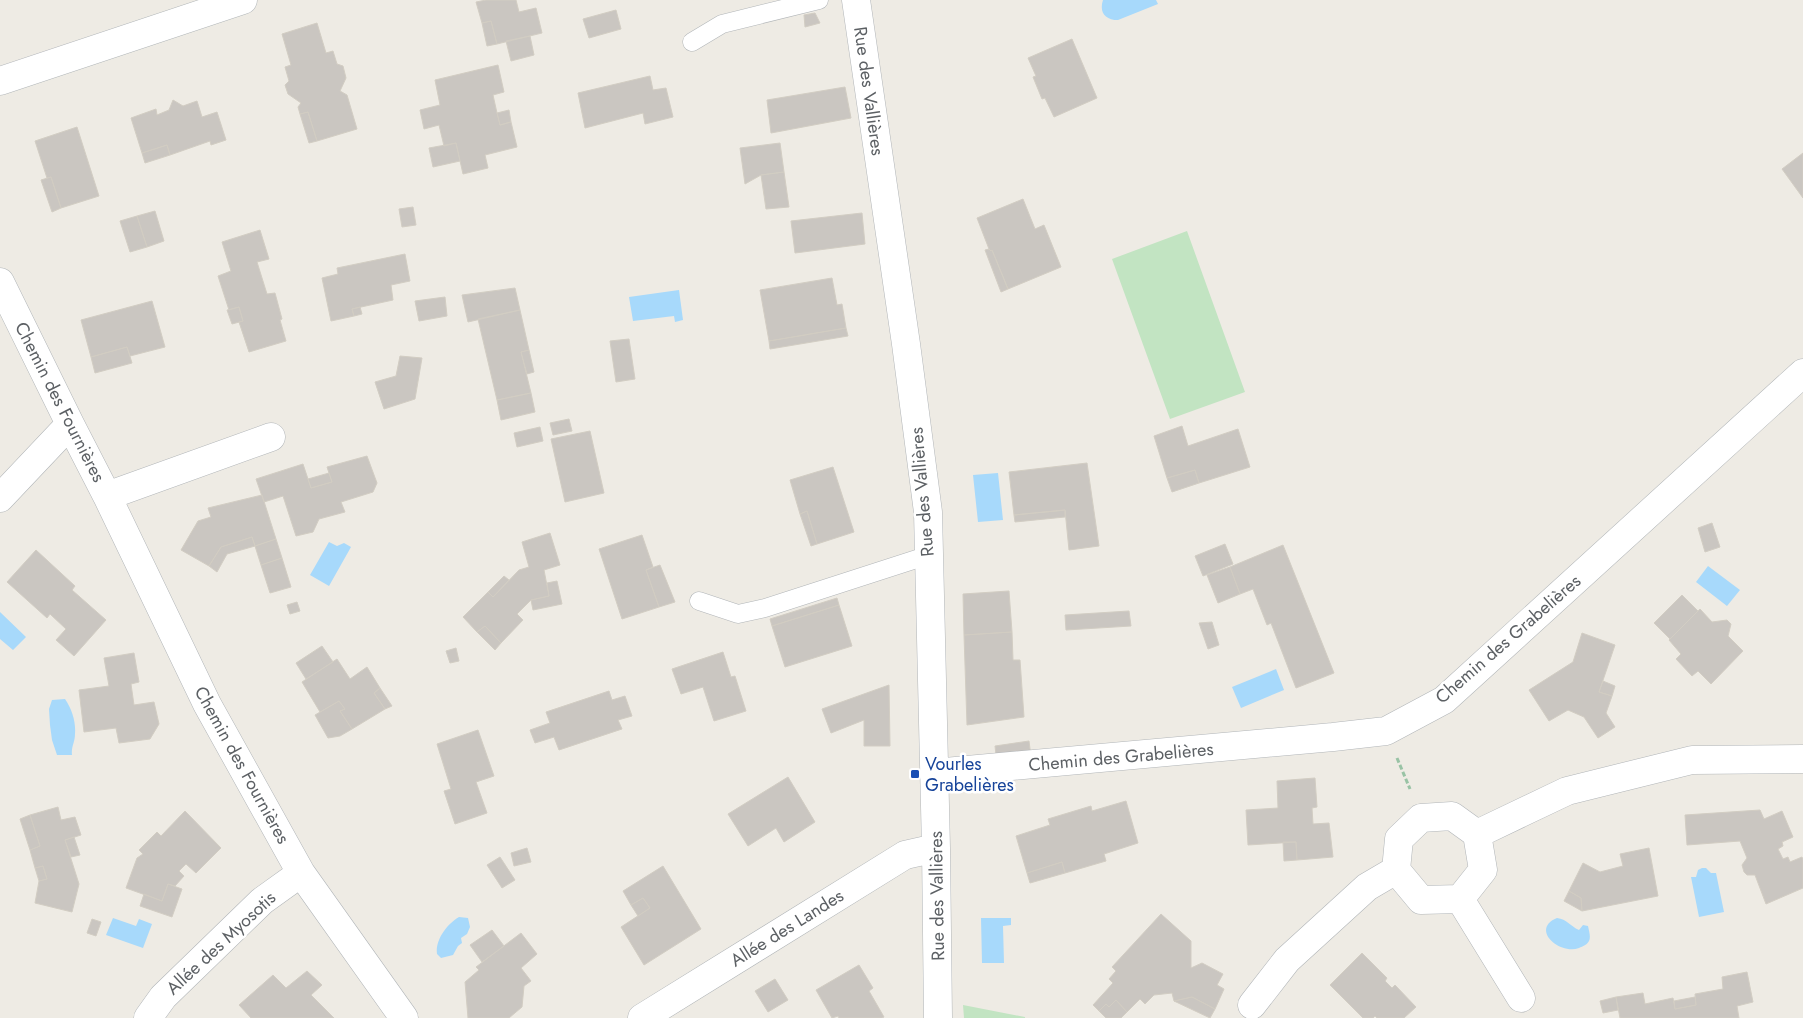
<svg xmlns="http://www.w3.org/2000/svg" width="1803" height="1018" viewBox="0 0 1803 1018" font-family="Jost,sans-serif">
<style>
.green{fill:#c2e4c2}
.water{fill:#a7d9fb}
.building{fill:#cac6c1;stroke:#d2cdc3}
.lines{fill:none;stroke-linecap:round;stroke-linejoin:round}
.service-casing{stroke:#b1b5b8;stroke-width:19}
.minor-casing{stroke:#b1b5b8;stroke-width:29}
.path{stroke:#99c3a5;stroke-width:3;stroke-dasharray:5 2.5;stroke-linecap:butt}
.service{stroke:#fff;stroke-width:18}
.minor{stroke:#fff;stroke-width:28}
.transit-dot{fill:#1a4fb4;stroke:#fff;stroke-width:2}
.labels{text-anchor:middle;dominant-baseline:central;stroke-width:5;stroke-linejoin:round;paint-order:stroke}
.street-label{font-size:18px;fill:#5c6064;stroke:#fff}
.transit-label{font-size:18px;fill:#164399;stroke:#fff;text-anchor:start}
</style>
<rect width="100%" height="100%" fill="#eeebe4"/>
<path class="green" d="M1187 231 1245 392 1170 419 1112 259Z
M963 1005 1025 1017V1018H964Z"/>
<path class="water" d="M1103 0H1156L1158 4 1118 20C1105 20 1099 12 1103 0Z
M679 290 683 320 675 322 674 316 633 321 629 297Z
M998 473 1003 520 978 522 973 475Z
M329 542 337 546 344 543 351 547 329 586 310 575Z
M1708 566 1740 590 1727 606 1696 582Z
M0 612 26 637 13 650 0 639Z
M1276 669 1284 690 1241 708 1232 687Z
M65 699C72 709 76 722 75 734 75 742 71 747 72 755H57L52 740 50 725 49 709 52 700Z
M1702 868H1706L1711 873H1716L1724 912 1699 917 1691 877H1696L1698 870Z
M459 917 468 918 470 927 467 934 461 938 462 943 458 946 453 955 441 958 437 954C435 940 447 924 459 917Z
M113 918 136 926 139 919 152 924 143 948 106 935Z
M981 918H1011V925L1003 926 1004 963H982Z
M1557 918C1567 919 1570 926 1579 930L1583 925 1588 926C1589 931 1591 937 1589 941 1587 945 1583 946 1579 948 1559 955 1530 929 1557 918Z"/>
<path class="building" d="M486 0H516L519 12 536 8 542 33 497 44 491 21 482 23 476 2Z
M616 10 621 29 589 38 583 19Z
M815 13 820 23 805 27 804 15Z
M491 21 497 44 487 46 482 23Z
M317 23 326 53 333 51 337 64 343 66 346 78 340 91 347 95 357 129 317 141 308 112 300 114 298 107 301 103 288 94 285 85 289 81 285 67 291 65 282 34Z
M530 36 534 55 511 61 506 41Z
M1072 39 1097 98 1054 117 1045 98 1042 99 1033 77 1036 76 1028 58Z
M498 65 504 92 493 95 497 113 500 125 511 122 517 147 485 155 488 168 463 174 456 143 444 146 439 125 424 129 420 110 440 105 435 80Z
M650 76 653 90 666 88 673 117 645 124 643 113 585 128 578 93Z
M845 87 851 118 771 133 767 100Z
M173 100 183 106 197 101 202 117 217 112 226 140 211 145 210 141 170 155 167 145 142 153 131 118 156 109 157 115 169 110Z
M509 110 511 122 500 125 497 113Z
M308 112 317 141 309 143 300 114Z
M77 127 99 196 61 208 51 177 47 178 35 141Z
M456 143 460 161 433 167 429 148Z
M780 143 784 172 761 175 745 184 740 148Z
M167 145 170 155 145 163 142 153Z
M1803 153V198L1782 169Z
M784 172 789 207 766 209 761 175Z
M51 177 61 208 52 212 41 180Z
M1023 199 1035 229 1044 225 1061 267 1008 289 992 250 991 251 989 249 977 218Z
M413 207 416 225 402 227 399 209Z
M155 211 164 241 147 247 137 216Z
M862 213 865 244 795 253 791 221Z
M137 216 147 247 130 252 120 221Z
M260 230 269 259 257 262 267 294 275 293 282 319 280 320 286 341 249 352 239 322 243 321 239 307 229 310 218 276 231 271 222 242Z
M989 249 991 251 992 250 1008 289 1001 292 985 250Z
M405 254 410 281 391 285 393 300 352 309 354 316 331 321 322 278 338 274 337 268Z
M832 278 837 305 842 304 846 328 769 341 760 290Z
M515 288 520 310 468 322 462 295Z
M445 297 447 316 419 321 415 301Z
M152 301 165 347 130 356 127 347 91 357 81 320Z
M239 307 243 321 232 324 227 310Z
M360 307 362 314 354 316 352 309Z
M520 310 529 350 521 352 531 393 497 400 478 319Z
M846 328 848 336 770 349 769 341Z
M629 339 635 379 616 382 610 341Z
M127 347 132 363 95 373 91 357Z
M529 350 534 372 527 374 521 352Z
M400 356 422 358 415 399 384 409 375 382 396 376Z
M531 393 535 412 501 420 497 400Z
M569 419 572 431 553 435 550 423Z
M1182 426 1188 446 1238 429 1250 467 1199 483 1195 470 1167 478 1154 436Z
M540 427 543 441 517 447 514 433Z
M590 431 604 493 565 502 551 439Z
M367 456 377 483 373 492 341 502 345 512 319 519 313 532 296 536 283 496 264 502 256 479 303 464 311 488 332 482 327 467Z
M1087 463 1099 546 1069 550 1065 510 1014 515 1009 472Z
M833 467 854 532 817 544 807 511 800 514 790 480Z
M1195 470 1199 483 1172 492 1167 478Z
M329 473 332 482 311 488 308 479Z
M262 495 276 539 255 546 252 537 221 547 209 566 181 550 198 521 211 517 208 508Z
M1065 510V517L1015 522 1014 515Z
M807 511 817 544 811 546 800 514Z
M1712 523 1720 547 1705 552 1698 528Z
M550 533 560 565 544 570 549 596 531 600 517 614 523 620 501 643 485 626 477 632 463 617 488 592 493 597 519 570 529 567 522 542Z
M642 535 653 567 646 570 659 607 622 619 599 549Z
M252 537 255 546 227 554 217 572 209 566 221 547Z
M276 539 282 558 261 565 255 546Z
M1225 544 1233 564 1203 576 1195 556Z
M1283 545 1334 673 1296 688 1271 623 1267 625 1253 589 1240 594 1230 567Z
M36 550 75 586 72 590 106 620 74 656 56 640 66 629 50 614 47 618 7 582Z
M282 558 291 587 270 593 261 565Z
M660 565 675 602 659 607 646 570Z
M1230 567 1240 594 1218 603 1207 575Z
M504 576 509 580 493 597 488 592Z
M557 581 562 604 533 610 531 600 549 596 547 583Z
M1009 591 1012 632 964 635 963 594Z
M1682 595 1698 611 1670 639 1654 623Z
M837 598 839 605 772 626 770 619Z
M297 602 300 611 290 614 287 605Z
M839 605 852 646 785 667 772 626Z
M1700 609 1712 622 1727 620 1731 624 1728 636 1743 651 1711 684 1698 671 1692 676 1676 659 1681 654 1669 640Z
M1129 611 1131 626 1066 630 1065 615Z
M1212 622 1219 645 1208 649 1199 623Z
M485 626 501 643 495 650 477 632Z
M1012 632 1013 660H1020L1024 717 967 725 964 635Z
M1582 633 1615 645 1599 692 1612 696 1606 713 1615 727 1598 738 1584 717 1568 710 1549 721 1529 690 1573 662Z
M322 646 333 662 306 679 296 663Z
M456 648 459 661 450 663 446 651Z
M723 652 731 677 735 676 746 711 714 721 703 687 681 694 672 669Z
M134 653 139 682 131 684 134 705 154 702 159 724 150 739 119 743 116 728 84 732 79 690 109 686 104 658Z
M337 659 350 679 367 667 380 688 374 693 385 709 352 729 340 711 345 709 339 701 320 712 302 682Z
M1603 681 1615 686 1612 696 1599 692Z
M889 685 890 746H864V720L831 733 822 709Z
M380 688 392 706 385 709 374 693Z
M609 691 612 700 625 696 632 716 618 720 622 729 559 750 554 737 535 743 530 730 550 723 546 712Z
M339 701 345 709 340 711 352 729 340 736 328 738 315 715Z
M478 730 494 776 476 782 487 813 455 824 444 791 451 789 437 744Z
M1029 741 1031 757 996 755 995 746Z
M788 777 815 822 784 842 776 828 748 846 728 814Z
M1315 778 1317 807 1312 808 1313 824 1329 823 1333 857 1297 860 1296 842 1248 845 1246 810 1278 808 1277 781Z
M1126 801 1138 843 1104 854 1106 861 1065 873 1062 862 1027 873 1016 836 1050 825 1048 819 1091 806 1092 811Z
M58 807 61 820 75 817 81 835 65 840 79 884 72 912 35 903 39 881 47 879 43 866 35 868 30 850 40 846 30 815Z
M1760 810 1764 819 1782 811 1793 837 1782 842 1783 846 1778 849 1783 859 1788 857 1790 862 1802 857 1803 860V888L1766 904 1755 875H1747L1744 872 1742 865 1747 858 1740 841 1687 845 1685 815Z
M185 811 221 848 196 873 186 864 179 871 184 876 175 886 168 884 162 901 126 888 137 858 143 854 139 850 157 832 161 836Z
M30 815 40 846 30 850 20 819Z
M74 837 80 855 71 857 65 840Z
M1283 842H1296L1297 860 1284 861Z
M527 848 531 862 514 866 511 853Z
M1649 848 1658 896 1582 911 1581 898 1569 891 1583 863 1600 872 1623 866 1620 854Z
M500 857 515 880 502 888 487 865Z
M1062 862 1065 873 1030 883 1027 873Z
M43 866 47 879 39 881 35 868Z
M663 866 701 929 644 965 621 927 650 908 643 898 631 905 623 891Z
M168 884 182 889 172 917 140 906 144 894 162 901Z
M1569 891 1581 898 1582 911 1564 901Z
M643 898 650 908 638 916 631 905Z
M1161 914 1191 941V968L1202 963 1223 974 1217 985 1224 989 1215 1009 1192 997 1174 1001 1172 993 1154 995 1145 1004 1140 999 1127 1012 1116 1000 1109 1007 1106 1004 1099 1011 1093 1005 1113 983 1109 979 1116 971 1112 967Z
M92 919 101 922 96 936 87 933Z
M492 930 504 946 482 962 470 945Z
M521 933 537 954 521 968 531 981 524 986 522 1007 509 1018H468L465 982 479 970 476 967Z
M1362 953 1387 978 1385 981 1392 988 1395 985 1416 1007 1404 1018H1377L1375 1016 1373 1018H1363L1330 985Z
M859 965 873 988 869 991 884 1017 882 1018H839L838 1016 832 1018 816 990Z
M307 971 322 985 311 995 334 1018H251L239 1005 273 975 286 988Z
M1747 972 1753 1002 1737 1006 1739 1018H1620L1616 997 1643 993 1645 1004 1673 998 1675 1009 1696 1005 1695 994 1723 989 1722 977Z
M775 979 788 1000 768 1012 755 991Z
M1192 997 1215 1009 1210 1018 1174 1001Z
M1616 997 1618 1010 1603 1013 1600 1001Z
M1695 997 1696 1005 1675 1009 1674 1001Z
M1116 1000 1127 1012 1121 1018H1106L1099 1011 1106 1004 1109 1007Z"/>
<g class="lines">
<g class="service-casing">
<path id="service" d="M692 42 722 24 819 0
M699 601 738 614 765 608 929 555"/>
</g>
<g class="minor-casing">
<path id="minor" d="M856 0 906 344 928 512 936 848 938 1018
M0 81 243 0
M0 282 70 424 107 496 207 704 301 873 404 1018
M107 496 271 437
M0 498 70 424
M934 773 1333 737 1386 731 1444 700 1803 373
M1452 816 1477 834 1483 870 1460 899 1421 900 1396 870 1399 839 1421 818Z
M1477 834 1567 791 1692 760 1803 759
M1460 899 1521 998
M1252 1005 1287 960 1367 887 1396 870
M148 1018 163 997 262 901 301 873
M642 1018 905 855 936 848"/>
</g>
<path class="path" d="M1397 758 1410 789"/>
<use href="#service" class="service"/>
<use href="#minor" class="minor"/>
</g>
<rect class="transit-dot" x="910" y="769" width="10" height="10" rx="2.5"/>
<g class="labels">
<g class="street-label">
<text transform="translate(869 91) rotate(82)">Rue des Vallières</text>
<text transform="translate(60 402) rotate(63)">Chemin des Fournières</text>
<text transform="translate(922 492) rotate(-95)">Rue des Vallières</text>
<text transform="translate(1508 639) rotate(-41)">Chemin des Grabelières</text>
<text transform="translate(1121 757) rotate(-5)">Chemin des Grabelières</text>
<text transform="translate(242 765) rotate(61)">Chemin des Fournières</text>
<text transform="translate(937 896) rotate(-91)">Rue des Vallières</text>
<text transform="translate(787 928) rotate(-32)">Allée des Landes</text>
<text transform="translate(221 943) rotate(-43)">Allée des Myosotis</text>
</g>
<g class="transit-label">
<text x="925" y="764">Vourles<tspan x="925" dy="21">Grabelières</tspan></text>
</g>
</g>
</svg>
